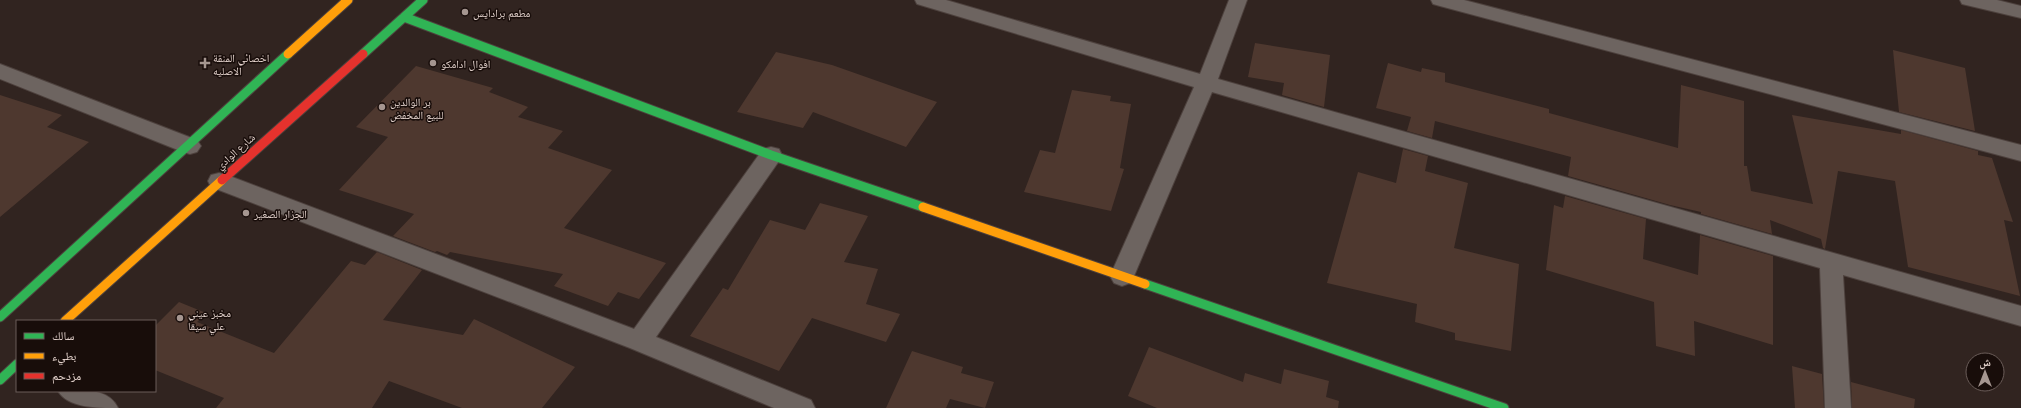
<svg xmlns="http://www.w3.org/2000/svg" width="2021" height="408" viewBox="0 0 2021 408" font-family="'Open Sans','Noto Naskh Arabic',sans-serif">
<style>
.building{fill:#4e382f}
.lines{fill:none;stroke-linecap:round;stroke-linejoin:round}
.street-casing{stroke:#4d413d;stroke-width:2}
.fast-casing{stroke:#4d413d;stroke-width:11}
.slow-casing{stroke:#4d413d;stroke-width:11}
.jam-casing{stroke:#4d413d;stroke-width:11}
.street{fill:#6d6460;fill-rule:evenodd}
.fast{stroke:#30b455;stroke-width:9}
.slow{stroke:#ff9f0a;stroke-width:9}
.jam{stroke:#e5322d;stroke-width:9}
.poi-dot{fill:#a59690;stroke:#180d0a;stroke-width:1.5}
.labels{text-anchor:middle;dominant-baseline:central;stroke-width:3;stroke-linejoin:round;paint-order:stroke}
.poi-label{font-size:11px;fill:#e4d3cd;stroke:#180d0a;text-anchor:start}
.street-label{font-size:11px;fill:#e4d3cd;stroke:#180d0a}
</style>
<rect width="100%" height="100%" fill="#312420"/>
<path class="building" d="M1255 43 1330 55 1324 107 1282 95 1284 83 1248 77Z
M1893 50 1965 68 1975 131 1899 112Z
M776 52 832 65 937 102 906 147 813 112 803 128 737 112Z
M1388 63 1421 72 1422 68 1445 73V82L1549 109V113L1678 148 1681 85 1744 101V166H1747L1751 191 1813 204 1792 115 1901 134V130L1978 151V155L1992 158 2013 222 2004 220 2020 296 1908 267 1895 181 1838 171 1825 249 1823 248 1821 239 1770 220 1772 234 1701 214V212L1670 205 1568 176 1571 157 1435 121 1432 138 1407 131 1411 117 1376 108Z
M416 66 493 88 489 92 528 107 518 117 563 131 548 148 612 170 564 228 666 263 639 299 618 292 608 306 554 286 563 274 450 252 447 255 437 251 435 252 393 236 414 214 339 190 388 137 356 127Z
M1072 90 1111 96 1110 101 1131 104 1120 168 1124 169 1111 211 1024 192 1040 150 1055 153Z
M0 95 62 115 47 127 89 142 0 217Z
M1403 149 1428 156 1425 171 1468 183 1454 248 1519 264 1511 351 1455 340V333L1415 322 1417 304 1327 283 1358 172 1396 183Z
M1565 196 1646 219 1643 259 1698 275 1700 235 1773 256V345L1694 321 1695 356 1656 346 1654 302 1546 270 1554 205 1563 208Z
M820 203 868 216 844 262 878 269 866 304 900 314 886 342 812 318 779 371 690 336 723 288 728 290 770 220 805 230Z
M377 252 422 270 383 320 463 335 474 319 575 367 542 408H462L389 381 372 408H216L224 398 155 370V326L179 302 206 313 197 322 274 353 351 261 365 265Z
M1149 347 1243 382 1245 373 1281 384 1284 369 1329 381 1326 397 1339 401 1338 408H1157L1128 396Z
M912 351 963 367 961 373 994 382 985 408 950 399 946 408H886Z
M1792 366 1822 374 1824 408H1795Z
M1851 382 1915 399 1914 408H1852Z"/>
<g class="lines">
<g class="street-casing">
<path id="street" d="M915 0H946L1200 74 1229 0H1247L1218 79 2021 306V326L1843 275 1851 408H1825L1820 268 1212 92 1134 276 1130 283 1122 286 1114 283 1110 276 1194 87 917 4Z
M1431 0H1464L2021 145V161L1440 6 1433 4Z
M1960 0H1997L2021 6V18L1962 4Z
M0 64 197 140 201 146 197 152 190 154 183 152 0 79Z
M771 147 779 149 782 155 779 161 656 337 811 400 815 408H774L630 348 211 187 208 181 211 175 219 173 227 175 634 329 763 149Z
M58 391C78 391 108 386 118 408 97 408 68 408 58 391Z"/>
</g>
<g class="fast-casing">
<path id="fast" d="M404 17 771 155 923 207
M363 54 423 0
M1145 284 1504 408
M0 317 288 54
M0 380 17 364"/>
</g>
<g class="slow-casing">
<path id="slow" d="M288 54 348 0
M923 207 1145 284
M65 321 222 180"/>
</g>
<g class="jam-casing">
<path id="jam" d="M222 180 363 54"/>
</g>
<use href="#street" class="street"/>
<use href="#fast" class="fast"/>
<use href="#slow" class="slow"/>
<use href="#jam" class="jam"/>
</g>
<g class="poi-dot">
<circle cx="465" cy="12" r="4"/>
<path d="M203 57h4v4h4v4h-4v4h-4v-4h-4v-4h4z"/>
<circle cx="433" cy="63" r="4"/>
<circle cx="382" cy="107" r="4"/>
<circle cx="246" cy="213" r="4"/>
<circle cx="180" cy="318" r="4"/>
</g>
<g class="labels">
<g class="poi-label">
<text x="473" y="12">مطعم برادايس</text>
<text x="213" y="57">اخصائي المنقة<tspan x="213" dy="13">الاصليه</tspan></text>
<text x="441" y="63">افوال ادامكو</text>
<text x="390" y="101">بر الوالدين<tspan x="390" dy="13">للبيع المخفض</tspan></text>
<text x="254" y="213">الجزار الصغير</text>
<text x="188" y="312">مخبز عيني<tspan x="188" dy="13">علي سيقا</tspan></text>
</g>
<g class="street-label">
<text transform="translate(235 151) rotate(-42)">شارع الوادي</text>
</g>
</g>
<rect x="16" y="320" width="140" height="72" fill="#180d0a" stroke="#6a5c58"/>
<rect x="24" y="333" width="20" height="6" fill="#30b455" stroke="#6a5c58"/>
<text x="52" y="340" font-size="12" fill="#e4d3cd">سالك</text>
<rect x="24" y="353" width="20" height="6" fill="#ff9f0a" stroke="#6a5c58"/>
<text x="52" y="360" font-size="12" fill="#e4d3cd">بطيء</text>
<rect x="24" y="373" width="20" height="6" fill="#e5322d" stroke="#6a5c58"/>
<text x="52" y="380" font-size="12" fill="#e4d3cd">مزدحم</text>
<g transform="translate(1985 372)"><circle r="19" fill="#180d0a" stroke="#6a5c58"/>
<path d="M0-3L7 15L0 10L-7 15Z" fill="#a59690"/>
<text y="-6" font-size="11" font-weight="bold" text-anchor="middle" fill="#e4d3cd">ش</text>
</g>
</svg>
